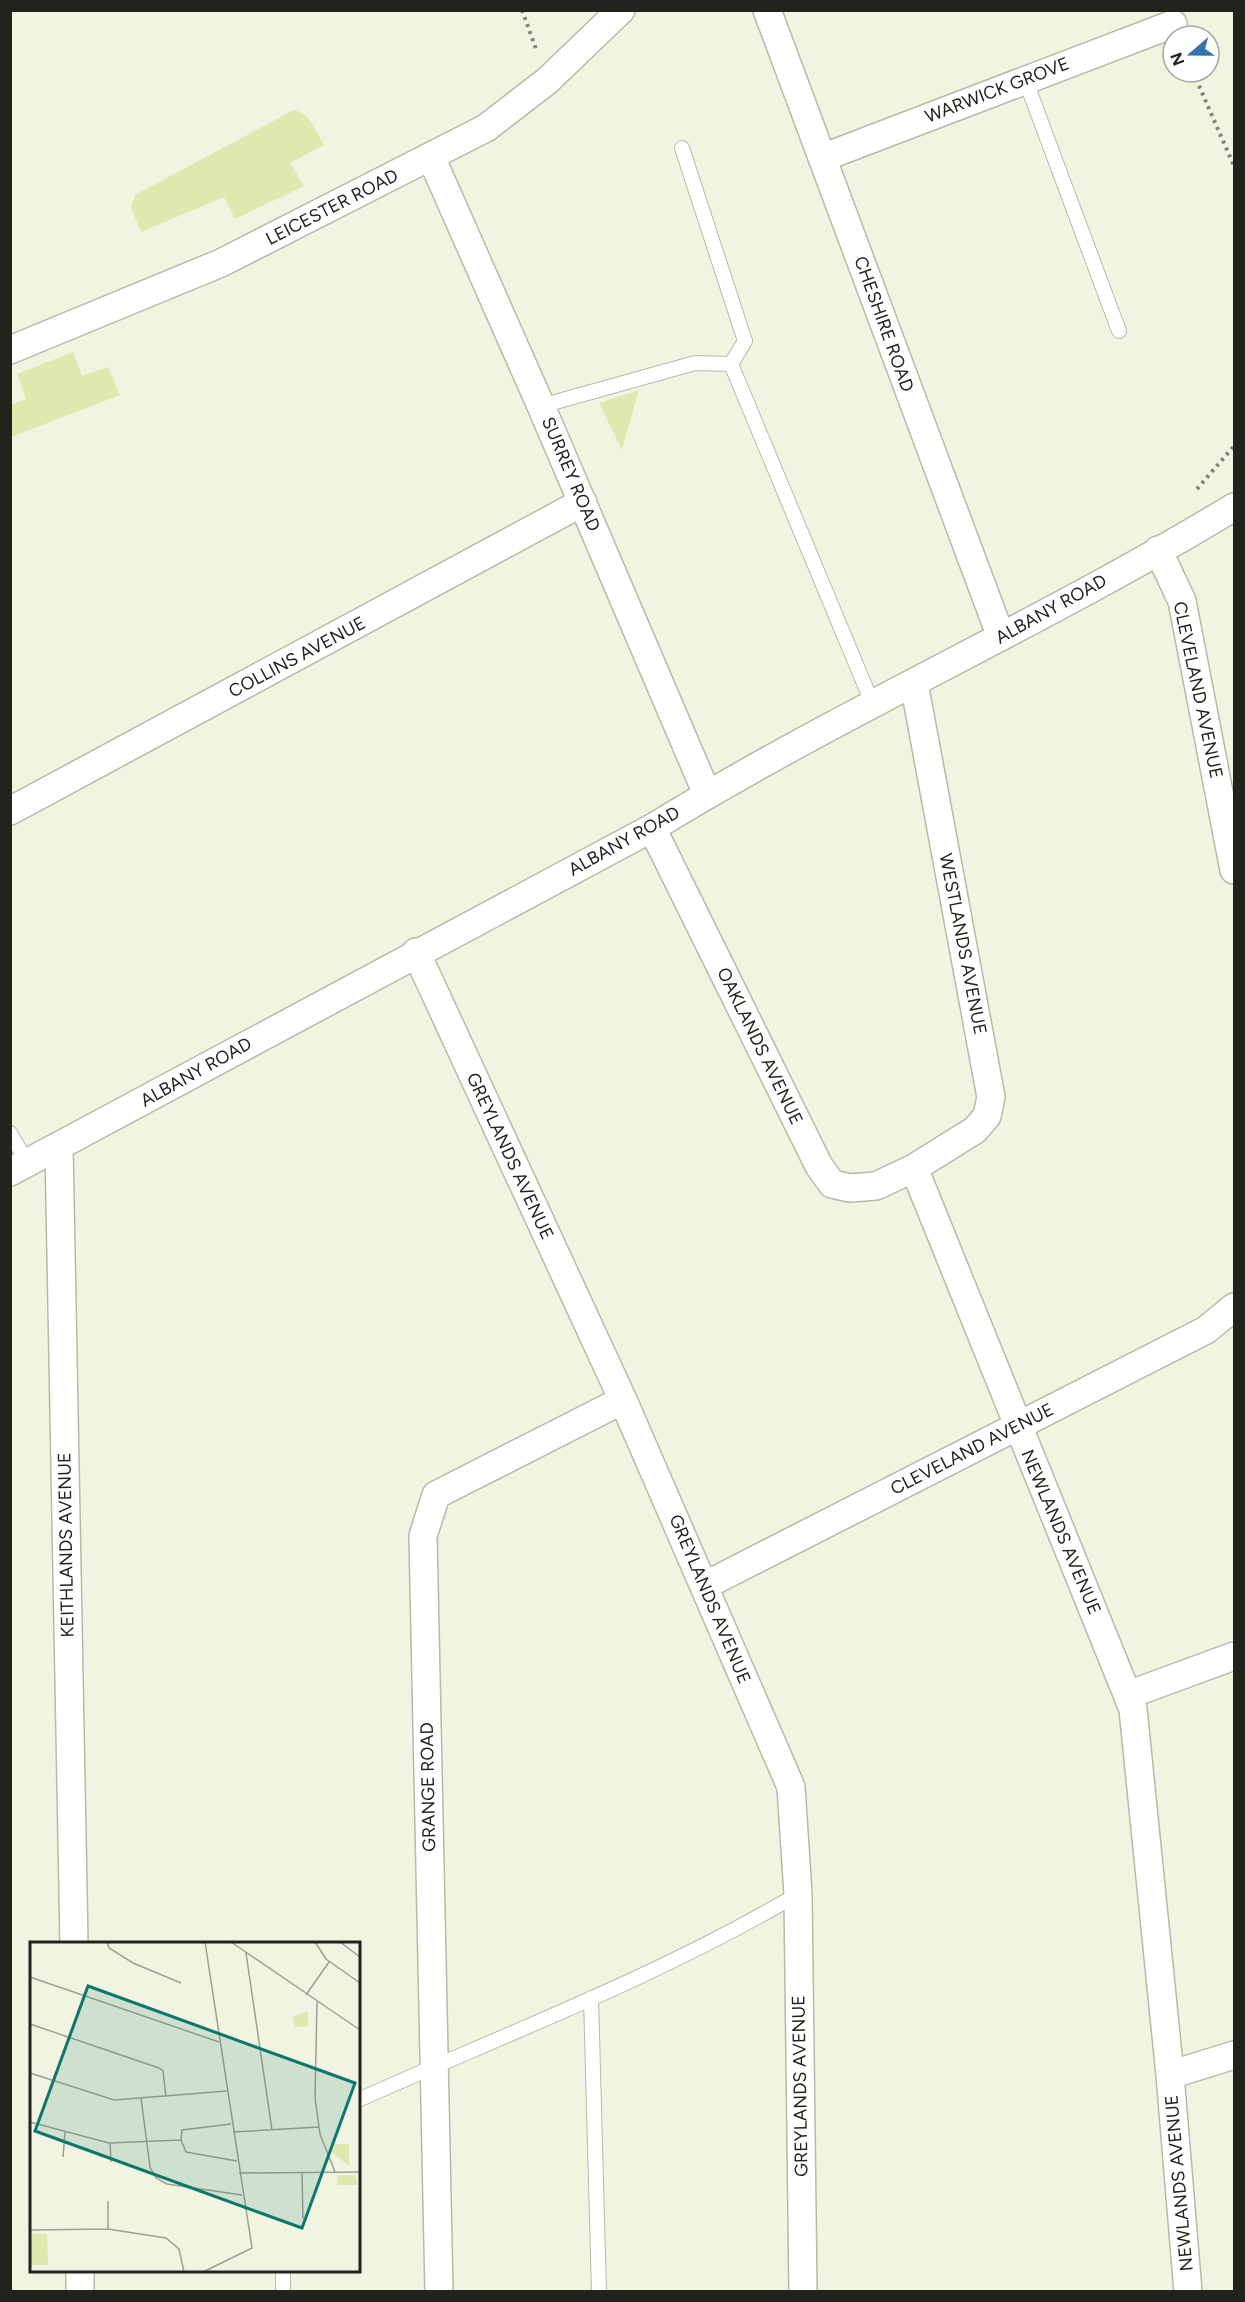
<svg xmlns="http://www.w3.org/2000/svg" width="1245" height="2302" viewBox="0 0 1245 2302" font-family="Figtree,sans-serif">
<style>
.green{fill:#e0e8af}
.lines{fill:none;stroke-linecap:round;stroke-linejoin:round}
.lane-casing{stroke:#b7baa7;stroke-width:16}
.street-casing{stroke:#b7baa7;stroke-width:30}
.path{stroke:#828578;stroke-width:4;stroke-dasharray:3 4.5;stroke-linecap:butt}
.lane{stroke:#fff;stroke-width:14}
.street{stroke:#fff;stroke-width:27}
.labels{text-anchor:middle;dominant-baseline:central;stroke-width:6;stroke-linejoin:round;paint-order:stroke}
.street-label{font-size:18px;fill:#22231c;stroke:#fff}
.inset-road{fill:none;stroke:#9ea092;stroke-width:1.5}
.view{fill:#0f766e;fill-opacity:0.15;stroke:#0f766e;stroke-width:3}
.inset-edge{fill:none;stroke:#22231c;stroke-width:3}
</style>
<rect width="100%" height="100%" fill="#f0f4e0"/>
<path class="green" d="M294 110C311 114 316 131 324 145L290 163 304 186 235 219 224 197 141 232 131 207 135 195Z
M73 352 82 376 108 367 120 395 11 437V405L26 399 17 374Z
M639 390 622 450 599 403Z"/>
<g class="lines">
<g class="lane-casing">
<path id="lane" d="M1025 79 1119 331
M682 148 745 341 731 364 873 705
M541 406 695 363 731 364
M10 1133 27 1162
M591 1998 599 2292
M358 2100C506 2034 659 1976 798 1894
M283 2270V2292"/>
</g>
<g class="street-casing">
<path id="street" d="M767 10 1001 637
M431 157 541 406 707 794
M822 158 1173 24
M10 350 221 263 486 128 547 81 621 10
M1158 550 1182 601 1234 870
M10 811 583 502
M652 828 819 1166 832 1184 850 1188 876 1186 914 1168 975 1130 987 1116 991 1097 914 683
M416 952 623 1400 791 1787 798 1894 803 2292
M59 1146 74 1944
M914 1168 1133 1709 1170 2075 1188 2292
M10 1172 652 828C841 712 1045 622 1234 507
M704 1586 1206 1330 1234 1307
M1128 1695 1234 1656
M1170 2075 1234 2055
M80 2270V2292
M439 2292 423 1536 436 1495 623 1400"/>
</g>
<path class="path" d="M522 10 536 49
M1193 72 1234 166
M1197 489 1234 446"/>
<use href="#lane" class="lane"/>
<use href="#street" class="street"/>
</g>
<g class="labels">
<g class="street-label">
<text transform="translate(997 90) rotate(-21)">WARWICK GROVE</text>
<text transform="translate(332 207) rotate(-27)">LEICESTER ROAD</text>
<text transform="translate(884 324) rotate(70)">CHESHIRE ROAD</text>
<text transform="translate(571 474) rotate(67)">SURREY ROAD</text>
<text transform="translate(1051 609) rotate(-29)">ALBANY ROAD</text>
<text transform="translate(297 657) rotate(-28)">COLLINS AVENUE</text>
<text transform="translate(1198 690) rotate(78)">CLEVELAND AVENUE</text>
<text transform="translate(624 841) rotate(-29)">ALBANY ROAD</text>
<text transform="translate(963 944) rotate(79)">WESTLANDS AVENUE</text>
<text transform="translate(760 1046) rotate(64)">OAKLANDS AVENUE</text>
<text transform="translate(196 1072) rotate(-29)">ALBANY ROAD</text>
<text transform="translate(510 1156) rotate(65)">GREYLANDS AVENUE</text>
<text transform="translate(972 1449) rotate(-27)">CLEVELAND AVENUE</text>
<text transform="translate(1061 1532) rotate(67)">NEWLANDS AVENUE</text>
<text transform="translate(66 1545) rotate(-91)">KEITHLANDS AVENUE</text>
<text transform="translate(710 1599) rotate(67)">GREYLANDS AVENUE</text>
<text transform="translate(428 1787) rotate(-91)">GRANGE ROAD</text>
<text transform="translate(800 2086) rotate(-91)">GREYLANDS AVENUE</text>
<text transform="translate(1179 2183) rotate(-95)">NEWLANDS AVENUE</text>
</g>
</g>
<g transform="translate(30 1942)">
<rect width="330" height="330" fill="#f0f4e0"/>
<path d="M278 69V84L265 85 262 75ZM301 202H319V224L300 209ZM308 233H325L328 243H307ZM0 292H17L18 323H0Z" fill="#e0e8af"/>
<path class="inset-road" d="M77 0 79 6 103 21 151 41M201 0 330 88M285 0 296 17 330 41M310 0 330 15M216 11 242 188M0 35 189 100M276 53 299 20M287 60 285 156 290 192 305 230M0 82 129 126 133 129 136 155M0 131 84 158 197 149M111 156 120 225 126 236 137 242 212 253M0 180 79 201 151 198M201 182 152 188 151 198 156 210 207 219M203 190 289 185M80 201 81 220M33 215 35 190M272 230 273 277M209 231 330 230M78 259V287M0 288 78 287 136 296 149 307 154 330M173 330 222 306 175 0"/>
<path class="view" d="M58 44 325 141 272 286 5 189Z"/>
<rect width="330" height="330" class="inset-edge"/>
</g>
<rect width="1245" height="2302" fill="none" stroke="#22231c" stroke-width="24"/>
<g transform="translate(1191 54) rotate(250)"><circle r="28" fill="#ffffff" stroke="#a7a7a4" stroke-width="1.5"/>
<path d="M0-4.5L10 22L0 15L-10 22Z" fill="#3273a9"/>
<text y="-9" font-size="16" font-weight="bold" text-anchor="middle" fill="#22231c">N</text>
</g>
</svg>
